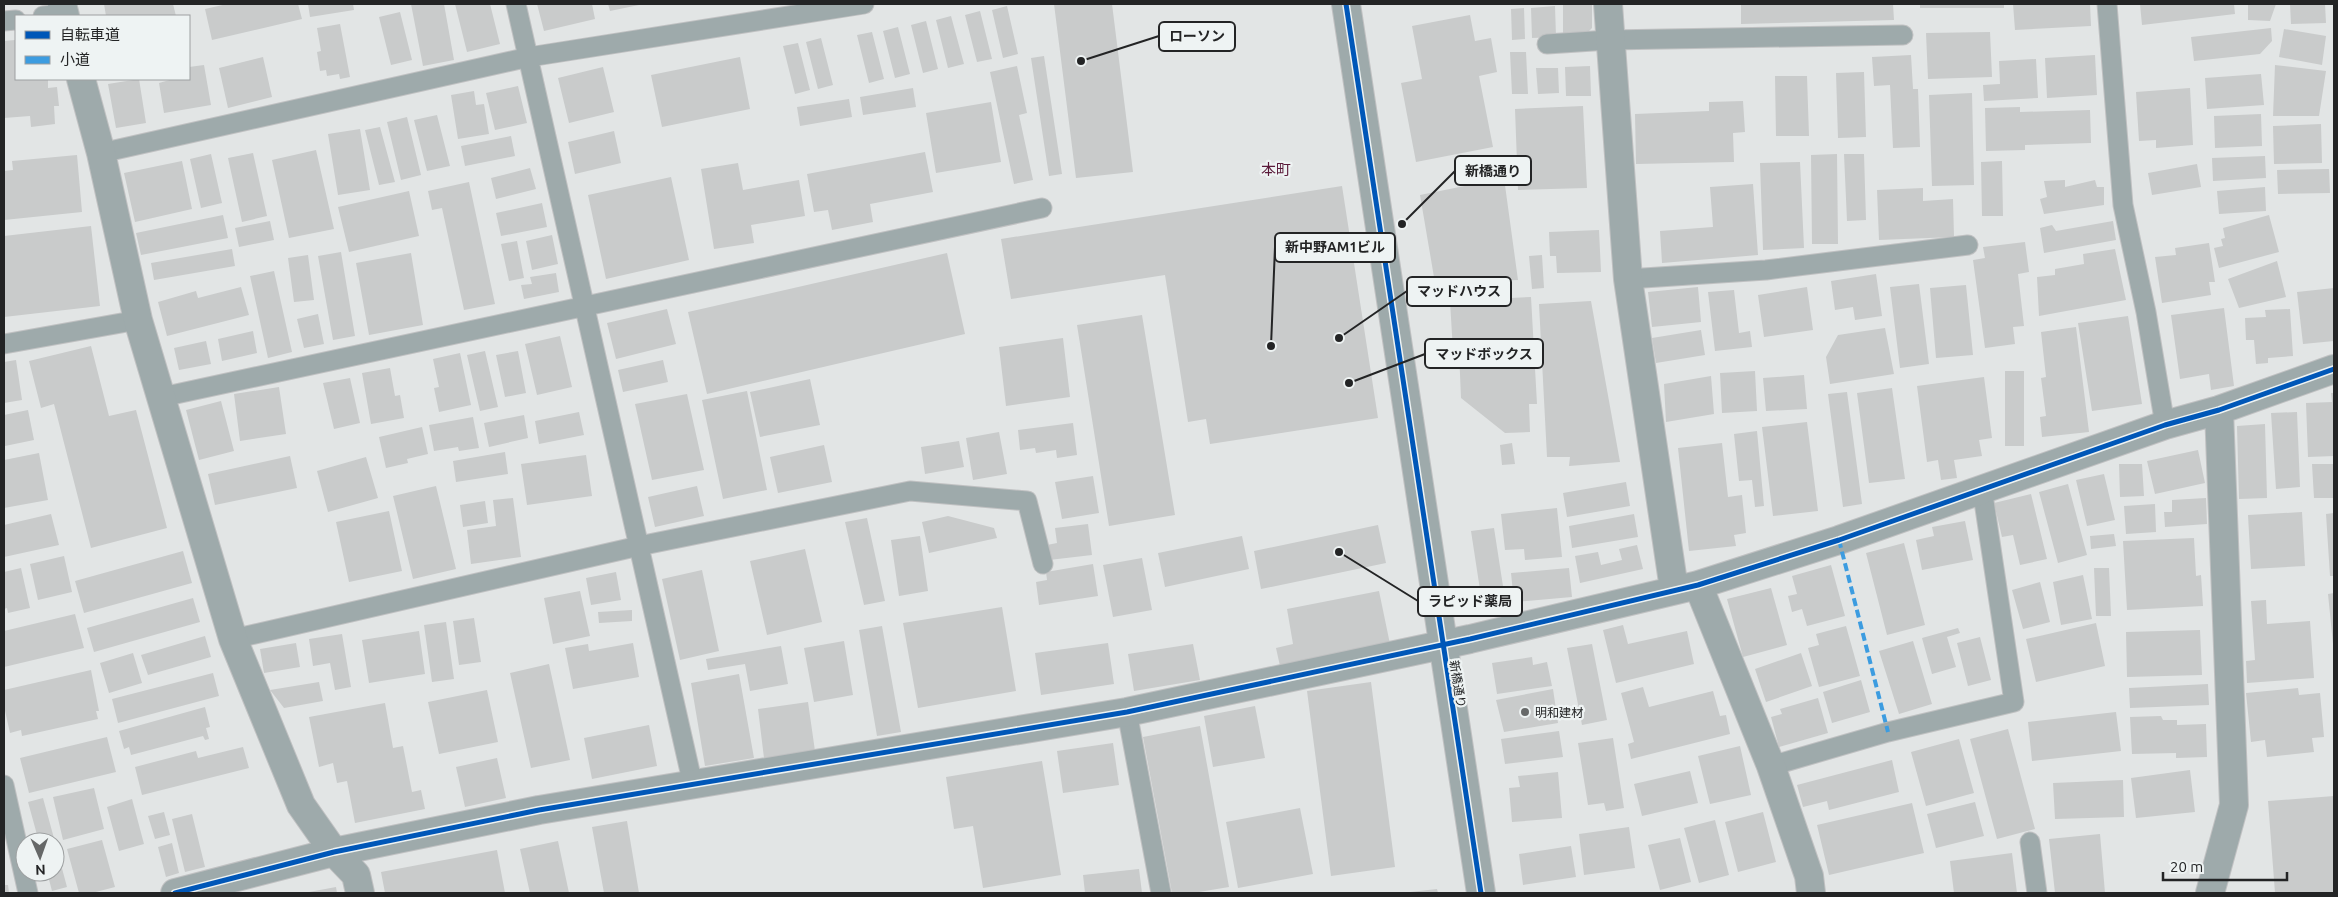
<svg xmlns="http://www.w3.org/2000/svg" width="2338" height="897" viewBox="0 0 2338 897" font-family="Ubuntu,'Noto Sans JP',sans-serif">
<style>
.building{fill:#c9cbcb}
.lines{fill:none;stroke-linecap:round;stroke-linejoin:round}
.service-casing{stroke:#c0c1c2;stroke-width:21}
.minor-casing{stroke:#c0c1c2;stroke-width:30}
.tertiary-casing{stroke:#c0c1c2;stroke-width:30}
.service{stroke:#9eaaab;stroke-width:19}
.minor{stroke:#9eaaab;stroke-width:28}
.tertiary{stroke:#9eaaab;stroke-width:28}
.quiet{stroke:#3c9ce0;stroke-width:4;stroke-dasharray:8 4;stroke-linecap:butt}
.cycleway-casing{stroke:#eef3f3;stroke-width:8}
.cycleway{stroke:#0057b8;stroke-width:5}
.poi-dot{fill:#666868;stroke:#eef3f3;stroke-width:2}
.labels{text-anchor:middle;dominant-baseline:central;stroke-width:4.5;stroke-linejoin:round;paint-order:stroke}
.street-label{font-size:12px;fill:#232425;stroke:#eef3f3}
.poi-label{font-size:12px;fill:#232425;stroke:#eef3f3;text-anchor:start}
.quarter-label{font-size:15px;fill:#5b1b3a;stroke:#eef3f3}
.leader{fill:none;stroke:#232425;stroke-width:2}
.callout-dot{fill:#232425;stroke:#eef3f3;stroke-width:2}
.callout{fill:#eef3f3;stroke:#232425;stroke-width:2}
.callout-label{font-size:14px;text-anchor:middle;font-weight:bold;fill:#232425}
</style>
<rect width="100%" height="100%" fill="#e2e5e5"/>
<path class="building" d="M104 4H173L176 16H106Z
M227 4H298L302 19 212 40 205 9Z
M308 4H353L354 10 310 17Z
M411 4H444L454 60 423 66Z
M455 4H490L500 44 467 52Z
M537 4H592L595 19 544 31Z
M608 4H639V5L610 11Z
M1054 4H1112L1133 172 1076 178Z
M1563 4H1592V28L1587 33H1563Z
M1741 4H1893L1894 20 1741 24Z
M1920 4H2004V8H1920Z
M2013 4H2090L2091 26 2015 30Z
M2140 4H2234L2235 14 2142 25Z
M2248 4H2276L2270 21 2248 20Z
M2290 4H2325L2326 23 2291 24Z
M1007 6 1018 54 1003 58 992 10Z
M1555 6 1556 37 1532 38 1531 8Z
M1524 8 1525 39 1512 40 1511 9Z
M980 11 992 59 977 62 965 15Z
M400 12 412 60 391 65 379 17Z
M1470 15 1475 41 1491 38 1497 72 1479 76 1493 147 1416 162 1401 83 1422 79 1412 26Z
M951 16 964 64 948 68 936 20Z
M926 21 938 69 923 73 911 25Z
M340 24 350 77 340 79 339 74 327 76 326 70 320 71 317 52 321 51 317 28Z
M898 27 910 74 895 78 883 31Z
M2271 28 2272 41 2260 54 2194 61 2191 37Z
M2284 29 2326 36 2322 65 2279 57Z
M872 32 884 79 869 83 857 35Z
M1990 32 1992 77 1928 79 1926 33Z
M821 38 833 85 818 89 806 42Z
M15 40 16 79H48V88L57 87 59 106H54L55 124 31 127 30 116 4 118V41Z
M798 43 810 90 795 94 783 46Z
M1510 52H1526L1528 94H1512Z
M1911 55 1913 89H1918L1920 147 1893 148 1890 85 1874 86 1872 57Z
M2095 55 2097 95 2047 98 2045 58Z
M1044 56 1062 174 1049 176 1031 58Z
M263 57 272 97 228 108 219 68Z
M740 57 750 109 662 127 651 75Z
M2036 59 2038 98 1984 101 1983 85 2000 84 1999 61Z
M204 65 211 105 164 113 159 83 173 79H189V67Z
M2275 65 2326 71 2319 116H2273Z
M1017 66 1027 113 1019 115 1033 180 1014 184 990 72Z
M1590 66 1591 96H1566L1565 67Z
M603 67 614 112 569 123 558 78Z
M1536 68H1558L1559 93 1538 94Z
M1864 72 1866 137 1838 138 1836 73Z
M2261 74 2264 105 2207 109 2205 78Z
M1775 76H1807L1809 136H1776Z
M139 79 146 123 116 128 108 84Z
M518 86 527 123 495 130 486 93Z
M913 88 916 107 863 115 860 97Z
M2190 88 2193 145 2156 148V140L2139 141 2136 92Z
M474 91 476 105 484 104 489 134 458 139 451 95Z
M1972 93 1974 185 1932 186 1929 95Z
M849 99 852 117 800 126 797 107Z
M1743 101 1745 132 1733 133 1734 162 1636 164 1635 114 1709 111V102Z
M991 102 1001 162 936 173 926 113Z
M1583 106 1587 188 1518 190 1515 109Z
M2020 107V112L2090 110 2091 143 2025 145V150L1986 151 1985 108Z
M2261 114 2262 146 2215 148 2214 116Z
M437 115 450 166 427 171 414 120Z
M407 117 421 175 401 180 387 122Z
M2321 124 2322 163 2274 164 2273 126Z
M380 127 395 182 379 185 365 130Z
M360 129 370 190 338 195 328 134Z
M614 131 621 163 575 174 568 142Z
M511 136 515 156 465 166 461 146Z
M316 150 334 229 289 238 272 160Z
M925 152 933 192 870 204 873 222 832 230 828 210 814 212 807 174Z
M253 153 267 216 242 222 228 158Z
M211 154 222 203 201 208 190 159Z
M1837 154 1838 244H1812L1811 155Z
M1844 154H1864L1866 220 1847 221Z
M77 155 82 212 4 220V171L13 170 12 161Z
M2265 156 2266 178 2213 181 2212 158Z
M182 161 192 209 135 222 124 173Z
M2002 161 2003 216H1982L1981 162Z
M1800 162 1804 248 1763 250 1760 163Z
M738 163 743 190 799 180 805 216 751 225 754 243 714 249 701 169Z
M2197 164 2201 187 2152 195 2148 173Z
M530 168 536 189 496 199 491 178Z
M2329 169 2330 193 2278 194 2277 170Z
M671 177 689 260 606 279 588 195Z
M1504 178 1518 280 1435 283 1420 195Z
M2065 180V187L2095 180 2097 187H2104V205L2044 214 2040 199 2047 197 2044 181Z
M469 182 495 304 464 310 442 208 432 210 428 191Z
M1753 184 1758 255 1662 263 1660 231 1713 227 1710 187Z
M1342 186 1378 418 1210 444 1206 419 1188 422 1165 275 1011 299 1001 239Z
M2265 187 2266 211 2219 214 2217 191Z
M1923 188V201L1953 199 1954 237 1879 240 1877 190Z
M409 191 419 236 349 252 338 207Z
M542 203 547 227 501 236 496 213Z
M223 215 228 238 141 255 136 233Z
M2269 215 2279 252 2219 268 2214 248 2223 246 2221 239 2225 238 2223 228Z
M270 221 274 240 239 247 235 228Z
M2113 221 2116 240 2044 253 2040 228 2052 225 2056 231Z
M91 226 100 306 4 317V236Z
M1599 230 1601 272 1557 273 1556 256H1550L1549 232Z
M552 235 558 264 532 270 526 241Z
M517 241 524 278 509 281 501 244Z
M2025 242 2029 272 2018 274 2024 326 2013 327 2015 344 1985 348 1973 260 1985 258 1983 247Z
M2209 243 2215 282H2209L2211 295 2162 303 2155 257 2176 255 2175 248Z
M232 249 235 266 154 280 151 263Z
M2115 249 2126 300 2039 316 2037 277 2055 275V269L2084 264 2083 254Z
M341 252 355 336 333 340 318 256Z
M411 253 423 325 369 335 356 263Z
M947 253 965 334 707 394 688 312Z
M308 255 314 300 294 302 288 258Z
M1542 255 1544 288 1532 289 1529 256Z
M2277 261 2286 297 2239 308 2228 279Z
M274 271 292 352 268 358 250 276Z
M556 273 559 292 524 299 521 285 532 284 530 277Z
M1876 274 1882 316 1855 320 1853 307 1835 310 1831 281Z
M1919 284 1929 364 1900 368 1890 287Z
M1966 285 1973 355 1936 358 1930 288Z
M241 287 249 315 167 336 158 302 196 291 198 298Z
M1698 287 1701 322 1652 327 1648 292Z
M1807 287 1813 330 1764 337 1758 295Z
M2334 288V341L2303 344 2297 292Z
M1734 290 1739 333 1750 331 1752 347 1715 351 1708 292Z
M1531 297 1537 404H1529L1530 432 1505 433 1461 398 1459 351H1453L1450 301Z
M1591 301 1620 462 1569 466 1570 457H1547L1539 304Z
M2224 308 2234 386 2211 390 2209 374 2180 379 2171 315Z
M667 309 676 344 616 359 607 323Z
M2290 309 2293 356 2268 358V363L2256 364 2254 340H2246L2245 318 2266 317 2265 310Z
M318 314 324 344 304 348 297 319Z
M1142 315 1175 515 1109 526 1077 325Z
M2128 316 2142 404 2092 411 2078 323Z
M2076 327 2089 432 2042 437 2040 417 2046 416 2041 378 2046 377 2041 332Z
M1885 328 1894 374 1830 384 1826 357 1838 335Z
M1701 330 1705 355 1656 363 1652 338Z
M253 331 257 353 222 361 218 339Z
M560 336 572 387 537 395 525 344Z
M1063 338 1070 397 1006 406 999 347Z
M206 341 211 364 179 370 174 348Z
M91 346 109 416 136 410 167 528 91 548 54 404 41 408 29 361Z
M485 351 498 407 480 411 467 355Z
M518 351 526 393 505 397 496 355Z
M460 353 471 405 439 412 434 388 439 387 433 359Z
M16 360 22 400 4 403V362Z
M663 360 668 382 623 392 618 370Z
M390 368 395 396 400 395 404 418 371 424 362 373Z
M1755 371 1757 411 1722 413 1720 373Z
M2005 371H2024V446H2005Z
M1804 375 1807 409 1766 411 1763 378Z
M1711 376 1714 414 1666 422 1664 384Z
M1984 377 1992 438 1979 440 1982 456 1954 460 1957 478 1941 480 1938 460 1927 462 1917 386Z
M350 378 360 423 334 429 323 383Z
M810 379 820 425 760 437 750 392Z
M279 387 286 434 240 441 234 394Z
M1892 388 1905 479 1869 483 1857 393Z
M747 391 767 490 723 499 702 400Z
M1847 392 1862 504 1843 507 1828 394Z
M2331 393H2334V456L2308 457 2306 403 2332 402Z
M687 394 704 470 652 480 635 404Z
M221 401 234 451 199 460 186 410Z
M28 410 34 440 5 446 4 415Z
M579 412 584 435 539 444 535 421Z
M2297 412 2300 487 2276 489 2271 413Z
M524 415 528 438 489 447 484 423Z
M473 417 479 448 459 451 458 447 434 451 429 425Z
M1807 422 1818 511 1773 516 1762 427Z
M1073 423 1077 455 1057 458 1056 450 1036 453 1035 448 1020 450 1018 430Z
M2265 424 2267 498 2239 499 2237 426Z
M422 427 428 454 407 459 408 463 386 468 379 437Z
M1757 431 1764 506 1755 507 1752 480 1739 481 1734 434Z
M999 432 1007 474 973 480 966 438Z
M959 441 964 467 925 474 921 447Z
M1512 443 1515 464 1502 465 1500 445Z
M1722 443 1728 497 1742 495 1746 533 1734 535 1736 546 1689 551 1678 448Z
M824 445 832 482 778 493 770 457Z
M2198 450 2205 483 2155 494 2147 461Z
M505 452 508 474 456 482 453 461Z
M39 453 48 500 4 508V460Z
M586 455 592 496 527 505 521 464Z
M290 456 297 488 215 505 208 474Z
M366 457 378 498 328 512 317 471Z
M2119 464H2142L2144 496 2120 497Z
M2312 464H2334V498H2314Z
M2104 474 2115 520 2087 526 2076 480Z
M1093 476 1099 513 1062 519 1055 482Z
M1626 482 1630 506 1567 517 1563 493Z
M2068 484 2087 555 2058 563 2039 492Z
M436 486 456 569 413 579 393 496Z
M697 486 704 516 655 527 648 497Z
M2031 494 2047 559 2020 565 2013 535 2002 537 1994 503Z
M513 498 521 557 471 564 467 530 496 526 493 500Z
M2206 498 2207 524 2165 527 2164 512H2172V500Z
M485 501 488 523 463 527 460 505Z
M2155 504 2156 532 2126 534 2124 506Z
M1557 508 1562 557 1525 560 1524 549 1505 550 1501 514Z
M389 511 402 571 349 582 336 522Z
M2302 512 2305 566 2251 569 2248 515Z
M2334 513V576H2330L2326 514Z
M51 514 59 545 4 557V525Z
M1634 514 1638 537 1572 548 1569 526Z
M948 516 994 528 997 538 929 553 922 522Z
M867 518 885 601 864 605 845 522Z
M1965 521 1973 560 1922 570 1916 540 1934 536 1932 527Z
M1088 524 1092 555 1049 560 1047 545 1057 543 1055 528Z
M1378 525 1386 563 1261 589 1254 551Z
M1494 528 1507 612 1484 616 1471 531Z
M2114 534 2116 546 2091 549 2090 536Z
M920 536 928 591 899 596 891 540Z
M1242 536 1249 569 1165 587 1158 553Z
M2194 538 2196 576 2201 575 2203 606 2127 610 2123 541Z
M1904 543 1925 625 1887 635 1866 553Z
M1637 545 1643 569 1580 583 1575 556 1598 552 1601 565 1622 560 1619 549Z
M805 549 822 622 767 635 750 561Z
M183 551 192 583 84 613 75 581Z
M64 556 72 592 38 600 30 564Z
M1142 558 1152 610 1113 617 1103 565Z
M1093 564 1098 596 1039 605 1036 582 1047 580 1046 572Z
M1831 565 1845 616 1807 626 1802 609 1792 612 1788 596 1797 594 1792 576Z
M21 568 30 608 8 613 7 608 4 609V572Z
M1569 568 1572 597 1514 602 1511 573Z
M2094 568H2109L2111 616H2096Z
M702 570 719 651 680 660 662 579Z
M616 572 621 600 591 605 586 578Z
M2083 575 2092 619 2061 625 2053 582Z
M2040 582 2050 622 2023 629 2012 590Z
M1771 588 1787 645 1743 657 1727 599Z
M580 591 590 636 553 644 544 598Z
M1379 591 1390 644 1280 666 1276 648 1293 644 1287 609Z
M2334 593V643L2333 644 2328 594Z
M193 598 200 622 94 652 87 628Z
M2266 600 2267 624 2310 621 2314 678 2247 683 2246 661 2255 660 2251 601Z
M1002 607 1016 691 918 708 903 623Z
M632 610V621L599 623 598 612Z
M75 614 84 648 4 667V631Z
M474 618 481 662 459 665 453 621Z
M446 622 454 679 432 682 424 625Z
M2096 623 2105 666 2036 682 2026 639Z
M1623 625 1628 644 1687 631 1694 664 1616 683 1603 630Z
M882 626 901 732 877 736 859 630Z
M1846 626 1860 676 1819 687 1808 648 1819 645 1816 634Z
M1958 628 1960 633 1947 637 1956 667 1932 674 1922 638Z
M2200 630 2202 675 2127 677 2126 632Z
M419 631 425 674 369 683 362 640Z
M342 634 351 687 335 690 330 663 313 666 309 639Z
M205 636 211 657 148 675 141 655Z
M1980 637 1991 680 1968 686 1957 643Z
M844 641 853 695 814 702 804 648Z
M1913 641 1932 704 1899 714 1879 651Z
M296 643 300 667 264 673 260 649Z
M633 643 639 677 573 689 565 648 588 644 589 651Z
M1108 643 1114 684 1041 695 1035 653Z
M1193 644 1200 680 1134 691 1128 654Z
M1592 644 1607 720 1582 725 1567 648Z
M781 646 788 684 750 691 745 664 708 670 706 659Z
M133 653 142 683 109 693 100 663Z
M1801 653 1812 686 1766 702 1755 669Z
M1532 657 1533 665 1547 662 1552 686 1497 694 1492 663Z
M549 664 570 760 531 768 510 673Z
M91 670 99 711H96L98 719 22 736 21 730 10 733 4 706V690Z
M213 673 219 696 118 723 112 699Z
M739 674 754 758 705 766 691 683Z
M1861 680 1870 712 1832 723 1823 692Z
M319 682 323 701 284 708 270 690Z
M1371 682 1395 867 1331 876 1307 691Z
M2208 684 2209 705 2130 708 2129 688Z
M1643 687 1649 707 1713 691 1720 716 1726 715 1730 734 1631 759 1628 744 1634 742 1621 693Z
M2298 688 2299 695 2320 693 2324 737 2312 738 2314 752 2267 757 2265 740 2251 742 2246 693Z
M1553 689 1558 723 1504 732 1496 700Z
M487 690 498 742 439 754 428 702Z
M1818 698 1828 733 1779 747 1771 717 1782 714 1780 709Z
M808 702 815 751 764 758 758 709Z
M385 703 393 748 403 746 412 792 421 790 425 809 355 823 347 781 337 783 333 763 319 767 309 717Z
M1255 706 1265 758 1213 767 1204 716Z
M205 707 210 727 206 728 209 739 205 740 203 736 131 755 129 747 124 749 119 731Z
M2116 712 2121 751 2032 761 2028 722Z
M2161 716 2163 720H2177V725L2206 724 2207 757 2176 758V753L2132 754 2130 717Z
M649 725 657 766 592 779 584 738Z
M1200 726 1229 887 1193 893H1172L1143 737Z
M2008 729 2035 829 1997 839 1970 739Z
M1559 731 1563 757 1505 764 1501 739Z
M107 737 116 772 29 793 20 758Z
M1613 738 1624 808 1606 811 1604 803 1588 805 1578 743Z
M1959 739 1974 793 1926 806 1911 752Z
M1113 743 1119 785 1063 793 1057 751Z
M1740 746 1751 795 1710 804 1698 756Z
M243 747 249 768 142 795 135 767 196 751 198 758Z
M497 758 506 798 465 807 456 767Z
M1892 760 1899 792 1829 810 1827 801 1803 807 1797 785Z
M1042 761 1061 875 983 888 973 826 954 829 946 777Z
M2190 770 2195 812 2136 818 2131 778Z
M1690 771 1698 803 1642 816 1634 784Z
M1558 772 1562 818 1512 822 1509 788 1520 787 1518 776Z
M2123 780 2124 817 2055 819 2053 783Z
M94 788 104 829 63 840 53 797Z
M2334 796V893H2275L2268 801Z
M43 798 55 842H39L28 802Z
M132 799 144 844 119 851 107 807Z
M1975 802 1984 836 1936 848 1927 814Z
M1912 803 1924 853 1829 875 1817 825Z
M1300 808 1313 874 1238 888 1226 822Z
M164 812 170 835 155 839 148 816Z
M1763 812 1776 862 1738 872 1725 822Z
M192 814 205 867 185 872 172 819Z
M1715 820 1729 875 1699 883 1684 828Z
M627 821 639 893H604L592 827Z
M1629 827 1635 868 1584 875 1579 834Z
M2100 834 2105 893H2055L2049 839Z
M1680 838 1691 882 1660 890 1648 845Z
M102 840 115 887 92 893H79L67 849Z
M558 841 569 893H530L520 849Z
M172 843 179 873 166 877 158 847Z
M56 846 67 887 52 891 47 872H55Z
M1571 846 1576 877 1523 885 1519 854Z
M497 850 505 893H385L381 872Z
M2012 853 2017 893H1954L1950 861Z
M1139 869 1142 893H1085L1083 875Z
M4 885H8L9 893H4Z
M336 887 337 893H309V892Z
M1437 889 1438 893H1410V892Z"/>
<g class="lines">
<g class="service-casing">
<path id="service" d="M516 4 693 785
M2107 4 2123 205 2146 312 2165 425
M43 16 64 14
M4 21 16 20
M1547 44 1609 40 1903 35
M101 153 529 57 864 4
M1628 279 1766 270 1968 245
M4 344 138 320
M162 397 1042 208
M233 639 639 546 910 491 1027 501 1043 564
M1127 712 1161 893
M1771 766 1888 732 2014 702 1982 488
M4 785 28 893
M2030 842 2037 893"/>
</g>
<g class="minor-casing">
<path id="minor" d="M62 4 65 16
M1608 4 1628 279 1674 589
M81 79 101 153 138 320 233 639 301 805 334 852 356 875 360 893
M1698 585 1771 766 1809 876 1811 893
M175 893 334 852 539 810 1127 712 1470 639 1698 585 1839 540 2165 425 2219 410 2334 369
M2210 893 2234 805 2219 410"/>
</g>
<g class="tertiary-casing">
<path id="tertiary" d="M1346 4C1393 300 1434 597 1481 893"/>
</g>
<use href="#service" class="service"/>
<use href="#minor" class="minor"/>
<use href="#tertiary" class="tertiary"/>
<path class="quiet" d="M1839 540 1888 732"/>
<g class="cycleway-casing">
<path id="cycleway" d="M1346 4C1393 300 1434 597 1481 893
M175 893 334 852 539 810 1127 712 1470 639 1698 585 1839 540 2165 425 2219 410 2334 369"/>
</g>
<use href="#cycleway" class="cycleway"/>
</g>
<circle class="poi-dot" cx="1525" cy="712" r="5"/>
<g class="labels">
<g class="street-label">
<text transform="translate(1458 684) rotate(81)">新橋通り</text>
</g>
<g class="poi-label">
<text x="1535" y="712">明和建材</text>
</g>
<g class="quarter-label">
<text x="1276" y="169">本町</text>
</g>
</g>
<path class="leader" d="M1081 61L1159 36M1402 224L1455 171M1271 346L1275 247M1339 338L1407 291M1349 383L1425 354M1339 552L1418 601"/>
<g class="callout-dot">
<circle cx="1081" cy="61" r="5"/>
<circle cx="1402" cy="224" r="5"/>
<circle cx="1271" cy="346" r="5"/>
<circle cx="1339" cy="338" r="5"/>
<circle cx="1349" cy="383" r="5"/>
<circle cx="1339" cy="552" r="5"/>
</g>
<g class="callout">
<rect x="1159" y="22" width="76" height="29" rx="5"/>
<rect x="1455" y="156" width="76" height="29" rx="5"/>
<rect x="1275" y="233" width="120" height="29" rx="5"/>
<rect x="1407" y="277" width="104" height="29" rx="5"/>
<rect x="1425" y="339" width="118" height="29" rx="5"/>
<rect x="1418" y="587" width="104" height="29" rx="5"/>
</g>
<g class="callout-label">
<text x="1197" y="41">ローソン</text>
<text x="1493" y="176">新橋通り</text>
<text x="1335" y="252">新中野AM1ビル</text>
<text x="1459" y="296">マッドハウス</text>
<text x="1484" y="359">マッドボックス</text>
<text x="1470" y="606">ラピッド薬局</text>
</g>
<rect width="2338" height="897" fill="none" stroke="#232425" stroke-width="10"/>
<rect x="15" y="15" width="175" height="65" fill="#eef3f3" stroke="#9da0a1"/>
<rect x="25" y="31" width="25" height="8" fill="#0057b8" stroke="#9da0a1"/>
<text x="60" y="40" font-size="15" fill="#232425">自転車道</text>
<rect x="25" y="56" width="25" height="8" fill="#3c9ce0" stroke="#9da0a1"/>
<text x="60" y="65" font-size="15" fill="#232425">小道</text>
<g transform="translate(40 857) rotate(178)"><circle r="24" fill="#eef3f3" stroke="#9da0a1"/>
<path d="M0-4L9 19L0 12L-9 19Z" fill="#666868"/>
<text y="-8" font-size="14" font-weight="bold" text-anchor="middle" fill="#232425">N</text>
</g>
<path d="M2163 872v8h124v-8" fill="none" stroke="#232425" stroke-width="2.5"/>
<text x="2170" y="872" font-size="15" fill="#232425" stroke="#eef3f3" stroke-width="4" paint-order="stroke">20 m</text>
</svg>
